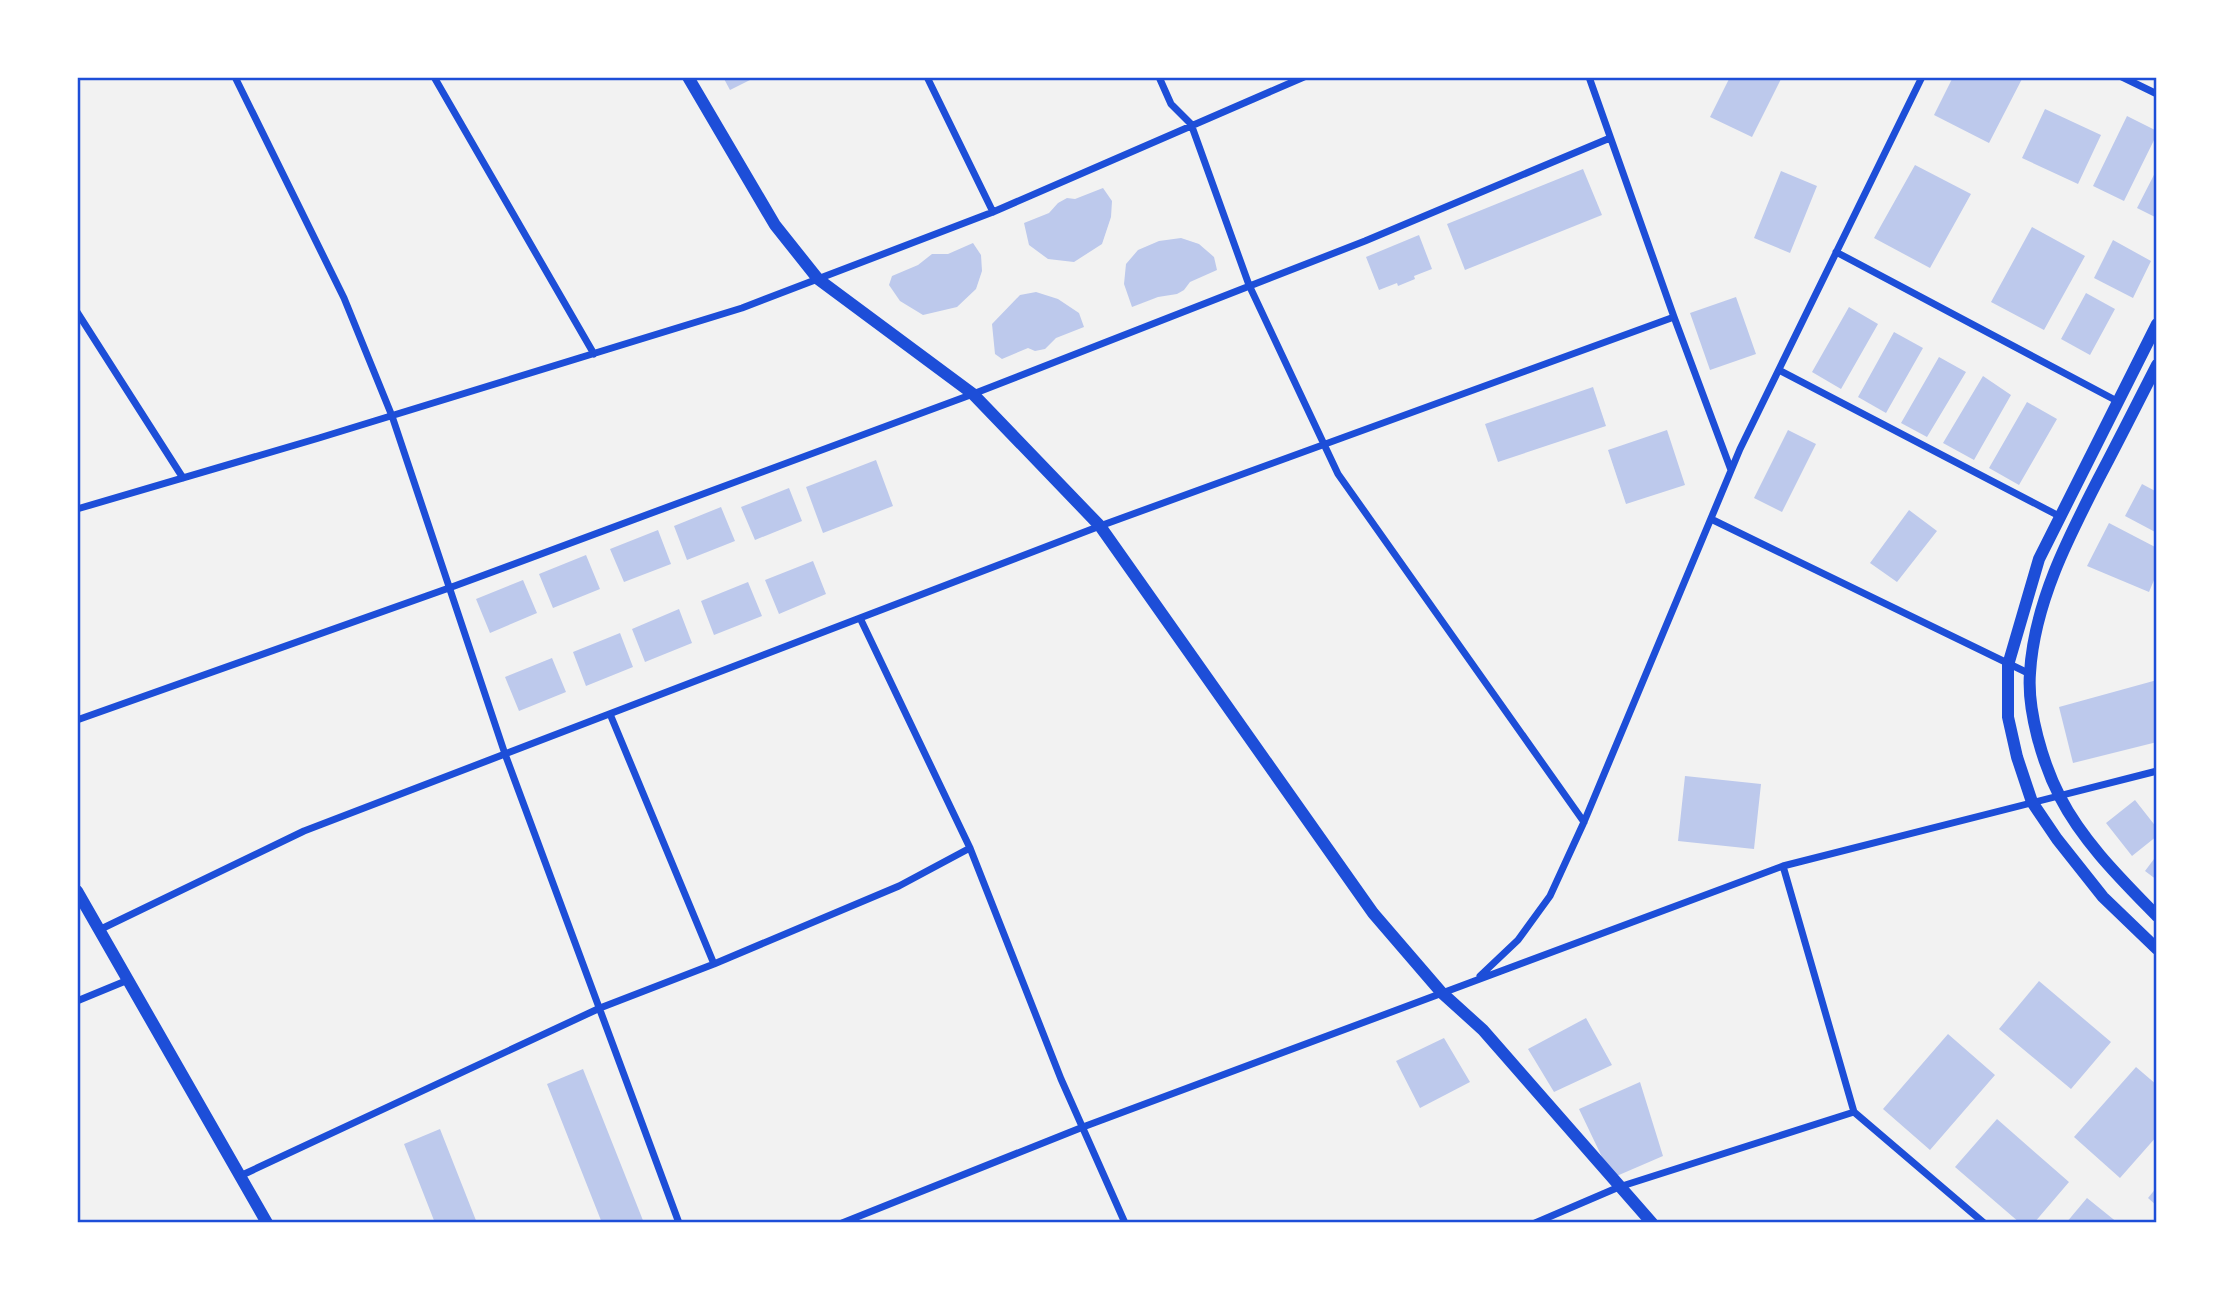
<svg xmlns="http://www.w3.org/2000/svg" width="2234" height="1300" viewBox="0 0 2234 1300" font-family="Commissioner,sans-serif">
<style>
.building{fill:#bdc9ec}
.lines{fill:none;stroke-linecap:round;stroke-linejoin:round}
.minor{stroke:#1d4ed8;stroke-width:7}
.tertiary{stroke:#1d4ed8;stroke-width:12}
.neatline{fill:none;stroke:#1d4ed8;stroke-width:2.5}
</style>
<rect width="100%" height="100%" fill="#f2f2f2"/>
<path class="building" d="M723 77H756L730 90Z
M1730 77H1782L1752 137 1710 117Z
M1953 77H2023L1989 143 1934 115Z
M2045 109 2101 135 2078 184 2022 158Z
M2127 116 2157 131V134L2124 201 2093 186Z
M1915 165 1971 194 1930 268 1874 238Z
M1583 169 1602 215 1465 270 1447 224Z
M2157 169V218L2137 208Z
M1781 171 1817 186 1790 253 1754 238Z
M1103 188 1112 201 1111 217 1102 244 1074 262 1048 259 1029 245 1024 223 1049 213 1058 203 1067 198 1075 199Z
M2032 227 2085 256 2044 330 1991 302Z
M1419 235 1432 269 1414 276 1415 279 1398 286 1397 283 1379 290 1366 257Z
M1181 238 1199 244 1214 257 1217 270 1190 282 1184 290 1177 294 1158 297 1132 307 1124 284 1126 264 1138 250 1159 241Z
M2113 240 2151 261 2133 298 2094 278Z
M973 243 981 255 982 271 976 289 957 307 923 315 900 301 889 285 892 276 918 265 932 254H948Z
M1036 292 1058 299 1079 313 1084 327 1056 338 1045 349 1035 351 1028 348 1002 359 995 354 992 324 1020 295Z
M2086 293 2115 309 2090 355 2061 339Z
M1736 297 1756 354 1710 370 1690 313Z
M1849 307 1878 324 1841 389 1812 372Z
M1894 332 1923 348 1886 413 1858 397Z
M1939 357 1966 372 1927 437 1901 423Z
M1983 376 2011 395 1974 460 1943 443Z
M1593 387 1606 426 1498 462 1485 424Z
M2027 402 2057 419 2019 485 1989 468Z
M1667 430 1685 485 1626 504 1608 450Z
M1788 430 1816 444 1782 512 1754 498Z
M876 460 893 506 823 533 806 487Z
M2142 484 2157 492V533L2125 516Z
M789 488 802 521 755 540 741 507Z
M721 507 735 541 687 560 674 526Z
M1909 510 1937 531 1897 582 1870 563Z
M2109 523 2157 548V573L2149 592 2087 566Z
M658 530 671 564 624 582 610 549Z
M586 555 600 589 553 608 539 574Z
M813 561 826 594 779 614 765 580Z
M523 580 537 613 490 633 476 599Z
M748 582 762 616 714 635 701 601Z
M679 609 692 643 645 662 632 629Z
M620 633 633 667 586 686 573 652Z
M552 658 566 692 519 711 505 677Z
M2157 680V742L2073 763 2059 707Z
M1685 776 1761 784 1754 849 1678 841Z
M2135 800 2157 828V836L2132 856 2106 823Z
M2157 855V880L2145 871Z
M2039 981 2111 1042 2071 1089 1999 1029Z
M1586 1018 1612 1065 1554 1092 1528 1049Z
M1948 1034 1995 1075 1930 1150 1883 1109Z
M1444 1038 1470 1082 1420 1108 1396 1061Z
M2136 1067 2157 1085V1136L2120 1178 2074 1137Z
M583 1069 644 1223H602L547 1084Z
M1640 1082 1663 1156 1612 1178 1579 1109Z
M1997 1119 2069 1182 2034 1223H2020L1955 1167Z
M440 1129 477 1223H435L404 1144Z
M2157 1187V1206L2148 1198Z
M2087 1198 2118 1223H2066Z"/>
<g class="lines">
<path class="minor" d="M235 77 344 298 392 416 505 754 679 1223
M434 77 594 354
M927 77 993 212
M1159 77 1171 104 1191 124 1249 285 1338 474 1584 822
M1589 77 1674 317 1731 470
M2122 77 2157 94
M1836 252 2117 401
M77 312 183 478
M1779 370 2059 516
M77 509 319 438 742 308 993 212 1304 77
M1711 519 2030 674
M860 618 970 848 1061 1079 1125 1223
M610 714 714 964
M77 720 449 588 973 394 1365 241 1610 138
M1783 866 1854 1112 1984 1223
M99 930 304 831 1100 526 1674 317
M1480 976 1518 940 1550 896 1584 822 1740 449 1922 77
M77 1001 128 980
M240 1176 600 1008 714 964 899 886 970 848
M842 1223 1083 1127 1783 866 2157 771
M1535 1223 1619 1187 1854 1112"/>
<path class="tertiary" d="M688 77 775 225 818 279 973 394 1100 526 1373 913 1441 992 1483 1030 1652 1223
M2157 324 2039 559 2008 665V717L2017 757 2032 802 2057 839 2103 897 2157 949
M2157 365C2138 402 2120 438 2101 474 2069 536 2034 603 2030 673 2027 711 2043 764 2060 797 2083 842 2122 880 2157 916
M77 891 267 1223"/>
</g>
<rect width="2234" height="1300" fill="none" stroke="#ffffff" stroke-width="158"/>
<rect x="79" y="79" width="2076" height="1142" class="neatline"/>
</svg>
